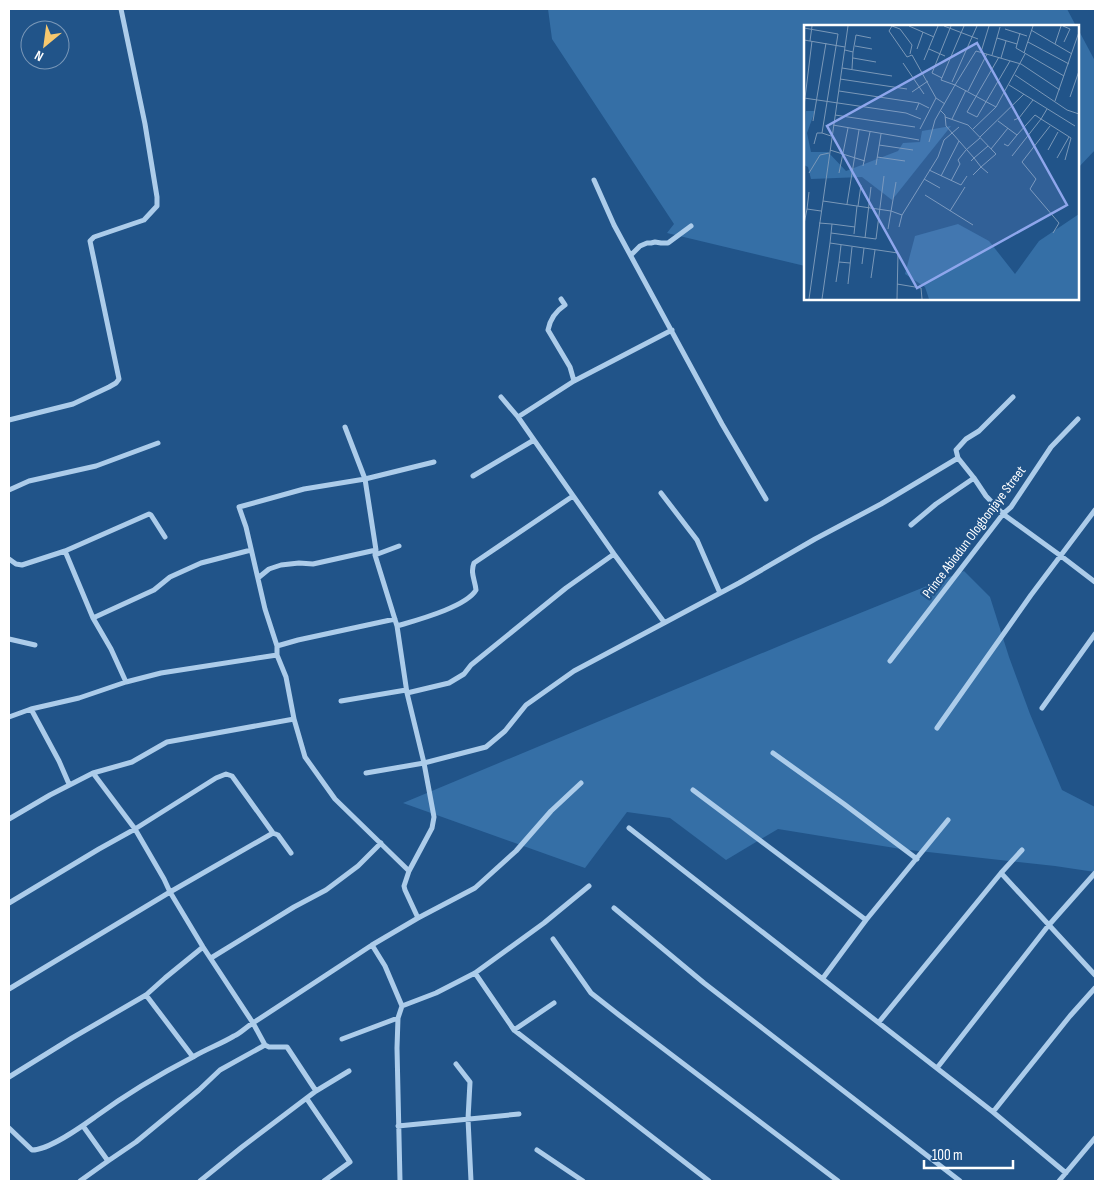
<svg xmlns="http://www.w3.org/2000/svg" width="1104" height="1190" viewBox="0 0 1104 1190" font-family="'Sofia Sans Condensed',sans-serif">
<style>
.green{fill:#356fa6}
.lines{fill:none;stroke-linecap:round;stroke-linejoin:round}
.minor{stroke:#acccea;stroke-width:5}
.labels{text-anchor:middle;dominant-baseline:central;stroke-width:4.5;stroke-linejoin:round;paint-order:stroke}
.street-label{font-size:14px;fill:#fff;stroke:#215489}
.inset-road{fill:none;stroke:#7a98b8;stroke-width:1}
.view{fill:#8ea6ec;fill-opacity:0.15;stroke:#8ea6ec;stroke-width:2.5}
.inset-edge{fill:none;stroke:#fff;stroke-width:2.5}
</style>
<rect width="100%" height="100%" fill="#215489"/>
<path class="green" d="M548 9H1067L1076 26H805V266L667 233 674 224 552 39Z
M1078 29 1095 61V150L1078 168Z
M964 571 990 597 1009 657 1030 714 1062 790 1095 807V872L1055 866 901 849 778 829 726 860 670 818 627 812 585 868 403 803 796 639Z"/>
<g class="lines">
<path class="minor" d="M594 180 614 225 722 424 766 499
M631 255 640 246 647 243H651L655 242 661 243H668L691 226
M561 299 565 305C556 311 550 319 548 330L570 367 574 381
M501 397 518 417 534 440
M1013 397 979 431 966 439 956 450 958 458 974 478 986 496 1003 514 1061 556 1095 582
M518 417 574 381 672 330
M9 420 73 404 109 387 116 383 119 379 90 241 94 237 144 220 157 206V197L145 124 121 9
M345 427 365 479 304 489 239 507 246 527 265 609 277 646V655L286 677 294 719 305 757 335 799 409 871
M473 476 534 440 614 554 664 622
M9 490 29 481 96 466 158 443
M661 493 697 540 720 593
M911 525 936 504 974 478
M399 546 375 555 397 626 407 693 424 763 434 817 432 828 409 871 404 886 405 890 418 918
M375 555 376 550 365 479 434 462
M9 559 16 564 22 565 65 551
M258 578 269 569 281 565 299 563 313 564 376 550
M93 618 154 590 170 577 201 563 251 550
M397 626C417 620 466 607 476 590 475 580 470 573 474 563L573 496
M9 639 35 645
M277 646 298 640 395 619
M890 661 1003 514 1011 507 1051 447 1078 419
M126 682 111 649 93 618 65 551 149 514 151 515 165 537
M407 693 449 683 464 674 471 665 566 588 614 554
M341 701 406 690
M1042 708 1095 634
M31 709 59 761 69 784
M9 717 31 709 79 698 126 682 161 673 277 655
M937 728 1031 595 1095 510
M773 753 844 804 917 859
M93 773 132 762 167 742 294 719
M366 773 424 763 486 747 505 731 526 705 574 671 739 583 815 539 881 504 958 458
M693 790 866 920
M9 819 50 795 93 773 135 829 164 879 170 892 203 947 253 1023 372 945 418 918 475 888 516 851 551 811 581 783
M629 828 993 1112 1066 1173
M273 833 278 835 291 853
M1001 873 1095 975
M9 903 99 849 135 829 216 778 226 774 232 776 273 833 170 892 9 989
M614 908 704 983 960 1181
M553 939 591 993 619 1015 838 1181
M372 945 385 966 402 1006 398 1018 397 1048 400 1181
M211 958 294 907 326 890 358 866 381 843
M475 973 514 1030 554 1003
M823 978 866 920 948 820
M146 995 193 1057
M402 1006 436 993 475 973 544 923 589 886
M879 1022 1001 873 1022 850
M514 1030 709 1181
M342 1039 398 1018
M456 1064 470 1082 468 1119 471 1181
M937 1068 1048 926 1095 873
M9 1077 72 1038 146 995 165 978 203 947
M316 1091 349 1071
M307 1099 350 1162 324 1181
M993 1112 1070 1016 1095 988
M83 1126 108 1161
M398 1126 519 1114
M9 1128 32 1150C49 1150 81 1127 95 1117 125 1095 160 1074 193 1057 206 1049 221 1044 234 1036 241 1033 246 1027 253 1023L265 1045 269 1047H287L316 1091 242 1147 200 1181
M537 1150 583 1181
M80 1181 108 1161 136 1142 199 1090 220 1070 265 1045
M1059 1181 1095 1138"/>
</g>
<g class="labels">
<g class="street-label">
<text transform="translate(974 532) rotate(-53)">Prince Abiodun Ologbonjaye Street</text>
</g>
</g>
<g transform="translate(804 25)">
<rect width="275" height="275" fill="#215489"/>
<path d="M2 86H11L3 108 7 127H24L42 146 94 126 99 118 116 117 118 106 147 101 88 175 58 152 7 154 4 142 0 140ZM275 189V274H125L121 262 101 249 111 211 154 199 185 216 211 249 235 216Z" fill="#356fa6"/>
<path class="inset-road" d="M88 1 85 6 103 32 108 30 132 73 141 79M88 1 96 4 108 20 106 29M105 1 130 12M140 1 174 14M160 1 137 55 151 60 172 26 217 39 256 65M259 1 266 4 260 17M0 3 34 9 18 108 27 111M201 4 223 11M227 5 268 29M216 8 212 23 260 51M193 13 213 19M0 15 41 22M6 16 8 1M224 17 265 39M251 19 257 1M51 21 68 24M113 24 119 7M125 24 141 31M41 25 49 27 48 44M49 27 52 10 67 13M177 27 185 1M220 28 229 1M188 30 196 2M195 32 163 87 173 92 206 36M49 33 72 37M197 33 202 16M120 35 134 1M99 38 120 69M38 43 88 51M211 50 263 85 275 89M138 53 128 48 147 1M36 54 103 64M148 57 173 1M205 60 271 101M35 66 115 78M164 66 183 29M108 67 124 56M266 72 275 46M0 73 102 88 117 94M251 76 275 7M0 81 8 16M243 84 237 94 267 113 261 135M112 85 115 78 125 83M137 86 141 90 142 101 170 133 167 136M31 90 111 102M141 92 164 100 192 129 177 142 184 148M148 94 162 65M210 95 215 93 229 75M9 96 22 18M194 96 213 110 204 121 200 119M29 100 115 115M246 101 218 137 232 154 226 164 255 198 249 208M116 104 132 73M169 104 192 82M213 110 231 90 237 94M176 112 220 69M125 117 131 95 151 60 192 82 221 29M10 119 13 108H18M75 120 109 125M187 124 204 103M26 125 61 136M162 125 176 113M244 125 254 107M208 131 237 94M73 132 101 136M170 133 184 121M253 133 265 112M72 140 77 109M59 141 66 107M125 145 157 160 163 151M5 148 16 130 25 128M35 148 44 103M169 150 177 142 170 133M137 151 155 116M120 154 136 163M147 156 156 139 154 135 162 125M121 170 169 200M19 176 87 186 98 190M43 179 55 105M54 181 57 160M3 184 5 167M146 186 161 162M15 198 28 199 26 218 94 228 93 274M0 199 3 184 17 186M28 199 51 202M95 202 98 190 134 132 140 115 155 102M84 204 92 157M27 208 72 214 80 151M50 209 53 181M61 213 67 162M37 220 35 237 46 238M58 239 60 223M67 253 71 225M32 257 35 237M44 259 48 222M93 259 117 263 118 274M5 274 44 1M18 274 26 218"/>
<path class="view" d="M173 18 263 180 113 263 23 101Z"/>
<rect width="275" height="275" class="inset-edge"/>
</g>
<rect width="1104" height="1190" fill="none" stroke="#ffffff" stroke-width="20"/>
<g transform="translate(45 45) rotate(209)"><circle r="24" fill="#215489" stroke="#7a98b8"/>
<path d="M0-4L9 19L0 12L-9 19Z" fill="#f7c86e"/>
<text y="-8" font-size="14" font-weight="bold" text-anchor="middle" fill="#ffffff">N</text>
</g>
<path d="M924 1160v8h89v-8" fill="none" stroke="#ffffff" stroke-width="2.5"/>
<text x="932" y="1160" font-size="15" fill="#ffffff" stroke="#215489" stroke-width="4" paint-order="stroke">100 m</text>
</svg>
